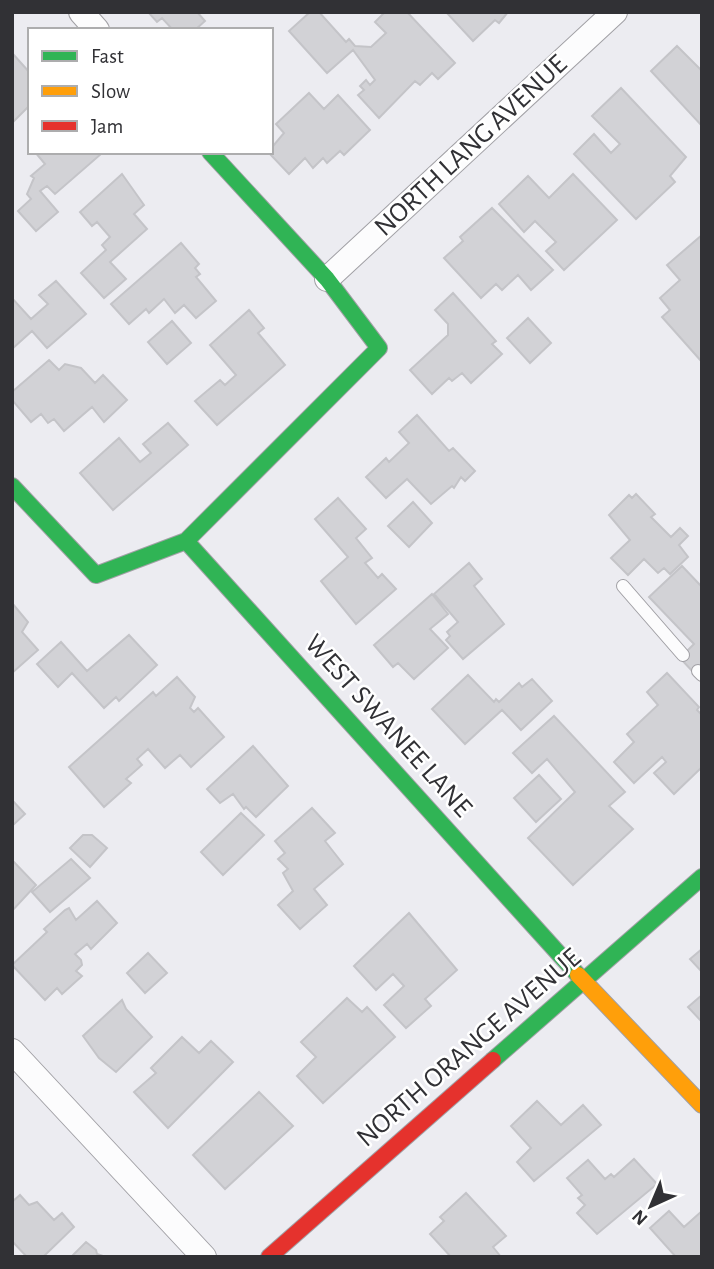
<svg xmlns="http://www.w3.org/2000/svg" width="714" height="1269" viewBox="0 0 714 1269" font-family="'Alegreya Sans',sans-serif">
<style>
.building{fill:#d2d2d6;stroke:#c4c4c8;stroke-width:2}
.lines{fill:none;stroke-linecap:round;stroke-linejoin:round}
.lane-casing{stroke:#a1a0a5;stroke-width:14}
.street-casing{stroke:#a1a0a5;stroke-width:26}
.fast-casing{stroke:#a1a0a5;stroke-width:18}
.slow-casing{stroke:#a1a0a5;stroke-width:18}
.jam-casing{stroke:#a1a0a5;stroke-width:18}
.lane{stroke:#fcfcfd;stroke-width:12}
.street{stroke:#fcfcfd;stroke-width:24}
.fast{stroke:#30b455;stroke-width:16}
.slow{stroke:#ff9f0a;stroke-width:16}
.jam{stroke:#e5322d;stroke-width:16}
.labels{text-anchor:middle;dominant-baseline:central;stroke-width:5;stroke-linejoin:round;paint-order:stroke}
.street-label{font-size:28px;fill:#313135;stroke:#fff}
</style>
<rect width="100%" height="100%" fill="#ececf1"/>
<path class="building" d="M148 12H197L205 21 195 30H173L162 18 157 22Z
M310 12H319L346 42 349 39 355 46 371 47 386 33 375 22 385 12H407L455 63 438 79 432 73 420 85 415 81 379 118 358 95 364 90 360 86 366 80 370 85 375 80 353 50 327 73 289 31Z
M446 12H508L499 23 495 20 473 41Z
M677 46 702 71V126L651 71Z
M13 54 30 73V105L12 123Z
M621 88 686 157 670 176 675 182 636 219 574 154 594 134 611 153 620 144 592 116Z
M309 93 324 109 338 95 370 130 344 155 340 151 327 163 323 158 313 168 305 158 289 174 268 152 284 133 276 124Z
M35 152 101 154 55 194 47 186 40 191 58 212 36 231 18 211 31 199 27 194 34 178 31 176 45 164Z
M122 174 144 205 134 214 147 229 110 262 126 279 104 298 81 273 106 250 102 245 110 237 97 222 92 226 80 212Z
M573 174 617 220 564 270 546 251 556 242 535 221 524 232 499 204 528 176 549 198Z
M492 208 553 270 531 290 518 275 502 290 496 284 481 298 444 258 463 241 460 237Z
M702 235V362L662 317 670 310 660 298 680 280 667 265Z
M181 243 199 264 195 268 200 274 196 277 216 301 196 318 184 305 175 313 164 299 149 313 146 309 129 324 111 304Z
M56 281 86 314 47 348 32 331 12 349V298L31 319 48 304 39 295Z
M453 293 496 341 492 344 502 354 471 383 462 373 452 381 449 378 432 394 410 370 448 335V324L435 310Z
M249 310 264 328 258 333 285 365 217 425 195 401 220 380 225 385 236 375 210 345Z
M528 318 551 343 530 363 507 338Z
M172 321 191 343 167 364 148 342Z
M49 360 59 370 65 364 81 368 95 383 103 375 127 400 104 422 92 407 64 431 54 419 48 423 41 414 31 422 12 400V392Z
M417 415 449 451 453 448 475 471 465 481 461 477 454 488 452 486 431 504 407 479 386 498 366 477 386 458 389 462 409 443 399 432Z
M168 423 188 445 113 510 80 473 119 438 140 462 151 453 143 444Z
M636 494 655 514 651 517 671 537 680 528 688 536 679 545 688 557 670 574 664 568 658 573 644 559 628 575 611 558 630 540 609 515 629 495 632 498Z
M338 498 366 529 356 538 372 558 365 563 378 578 382 574 396 589 356 624 321 581 348 557 315 519Z
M413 502 432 523 409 547 388 526Z
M469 563 482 579 474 586 504 624 463 659 446 640 450 636 447 632 458 622 434 594Z
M682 566 702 587V668L695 674 680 658 694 644 649 597Z
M432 594 448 614 430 629 448 648 414 679 398 663 393 667 374 645Z
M12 603 28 622 22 632 38 650 12 673Z
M129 635 157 665 119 701 116 697 104 708 72 673 58 687 37 664 61 642 87 671Z
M667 673 699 707 697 710 702 715V767L674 794 654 773 666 762 662 757 634 783 614 762 634 742 627 734 658 705 647 692Z
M468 675 494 702 496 699 499 702 519 683 522 687 532 679 552 701 521 730 502 710 465 744 432 709Z
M177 677 195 697 190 708 194 712 198 708 224 737 191 767 180 755 165 768 148 749 137 759 142 765 126 779 131 783 104 807 69 767 153 692 156 696Z
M554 716 625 792 609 806 633 829 573 885 528 838 575 792 547 759 532 773 513 753Z
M253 746 288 786 256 817 246 807 244 809 233 794 220 803 207 789Z
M539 775 561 799 536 822 514 798Z
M12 800 25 814 12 826Z
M312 808 335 833 325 841 343 864 314 889 327 905 300 929 278 905 293 891 283 873 288 869 278 859 285 853 275 841Z
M241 813 264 835 223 875 201 852Z
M83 835H92L107 848 90 867 70 848Z
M71 859 90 878 50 912 32 892Z
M12 860 36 885 12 911Z
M97 901 117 923 91 949 87 944 75 954 81 960 82 965 76 971 82 976 62 994 57 988 45 1000 12 965 47 932 44 929 65 910 69 908 76 920Z
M409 913 457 970 425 999 431 1006 406 1028 384 1005 404 986 393 974 376 990 354 966Z
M702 949V972L690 959Z
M148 953 167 973 145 993 127 973Z
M702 995V1022L688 1007Z
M347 998 362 1012 367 1007 395 1037 323 1103 297 1076 316 1057 301 1042Z
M122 1000 126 1009 152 1037 116 1072 99 1058 83 1036Z
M182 1037 199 1053 211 1041 233 1062 168 1128 134 1092 156 1073 151 1068Z
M259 1092 293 1126 225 1189 193 1155Z
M537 1101 561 1125 583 1105 601 1125 534 1181 517 1162 531 1148 511 1126Z
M634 1159 657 1184 597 1234 577 1213 585 1205 578 1198 582 1195 567 1178 588 1160 605 1179 611 1174 614 1177Z
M466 1193 506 1236 493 1247 501 1257H451L430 1234 444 1221 440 1217Z
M20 1195 29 1205 37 1202 54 1220 62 1213 74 1227 43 1257H27L12 1241V1202Z
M669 1211 684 1227 702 1211V1257H676L650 1228Z
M86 1242 96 1250 97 1254 106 1257H71Z"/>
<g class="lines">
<g class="lane-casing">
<path id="lane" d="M623 586 683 655
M698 671 702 675"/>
</g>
<g class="street-casing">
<path id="street" d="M81 12 97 30
M327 279 615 12
M12 1051 204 1257"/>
</g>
<g class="fast-casing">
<path id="fast" d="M12 486 96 575 186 541 379 348 327 279 210 152
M186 541 578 975
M493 1060 702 877"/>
</g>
<g class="slow-casing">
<path id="slow" d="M578 975 702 1105"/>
</g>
<g class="jam-casing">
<path id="jam" d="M269 1257 493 1060"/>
</g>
<use href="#lane" class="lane"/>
<use href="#street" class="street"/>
<use href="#fast" class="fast"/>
<use href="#slow" class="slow"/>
<use href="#jam" class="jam"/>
</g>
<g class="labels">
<g class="street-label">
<text transform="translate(471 146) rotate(-43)">NORTH LANG AVENUE</text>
<text transform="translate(388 726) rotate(48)">WEST SWANEE LANE</text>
<text transform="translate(469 1048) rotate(-41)">NORTH ORANGE AVENUE</text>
</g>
</g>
<rect width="714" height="1269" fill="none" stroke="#313135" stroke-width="28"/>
<rect x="28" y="28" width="245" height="126" fill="#ffffff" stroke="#adadae" stroke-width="2"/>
<rect x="42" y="51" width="35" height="10" fill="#30b455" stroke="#adadae" stroke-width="2"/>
<text x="91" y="63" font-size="21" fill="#313135">Fast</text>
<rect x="42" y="86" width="35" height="10" fill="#ff9f0a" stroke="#adadae" stroke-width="2"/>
<text x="91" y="98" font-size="21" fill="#313135">Slow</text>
<rect x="42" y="121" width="35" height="10" fill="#e5322d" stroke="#adadae" stroke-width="2"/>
<text x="91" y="133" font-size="21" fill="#313135">Jam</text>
<g transform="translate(651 1206) rotate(224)" stroke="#ffffff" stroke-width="5" paint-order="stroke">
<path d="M0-5L12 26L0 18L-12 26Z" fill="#313135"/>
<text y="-10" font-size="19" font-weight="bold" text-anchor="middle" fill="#313135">N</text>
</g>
</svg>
